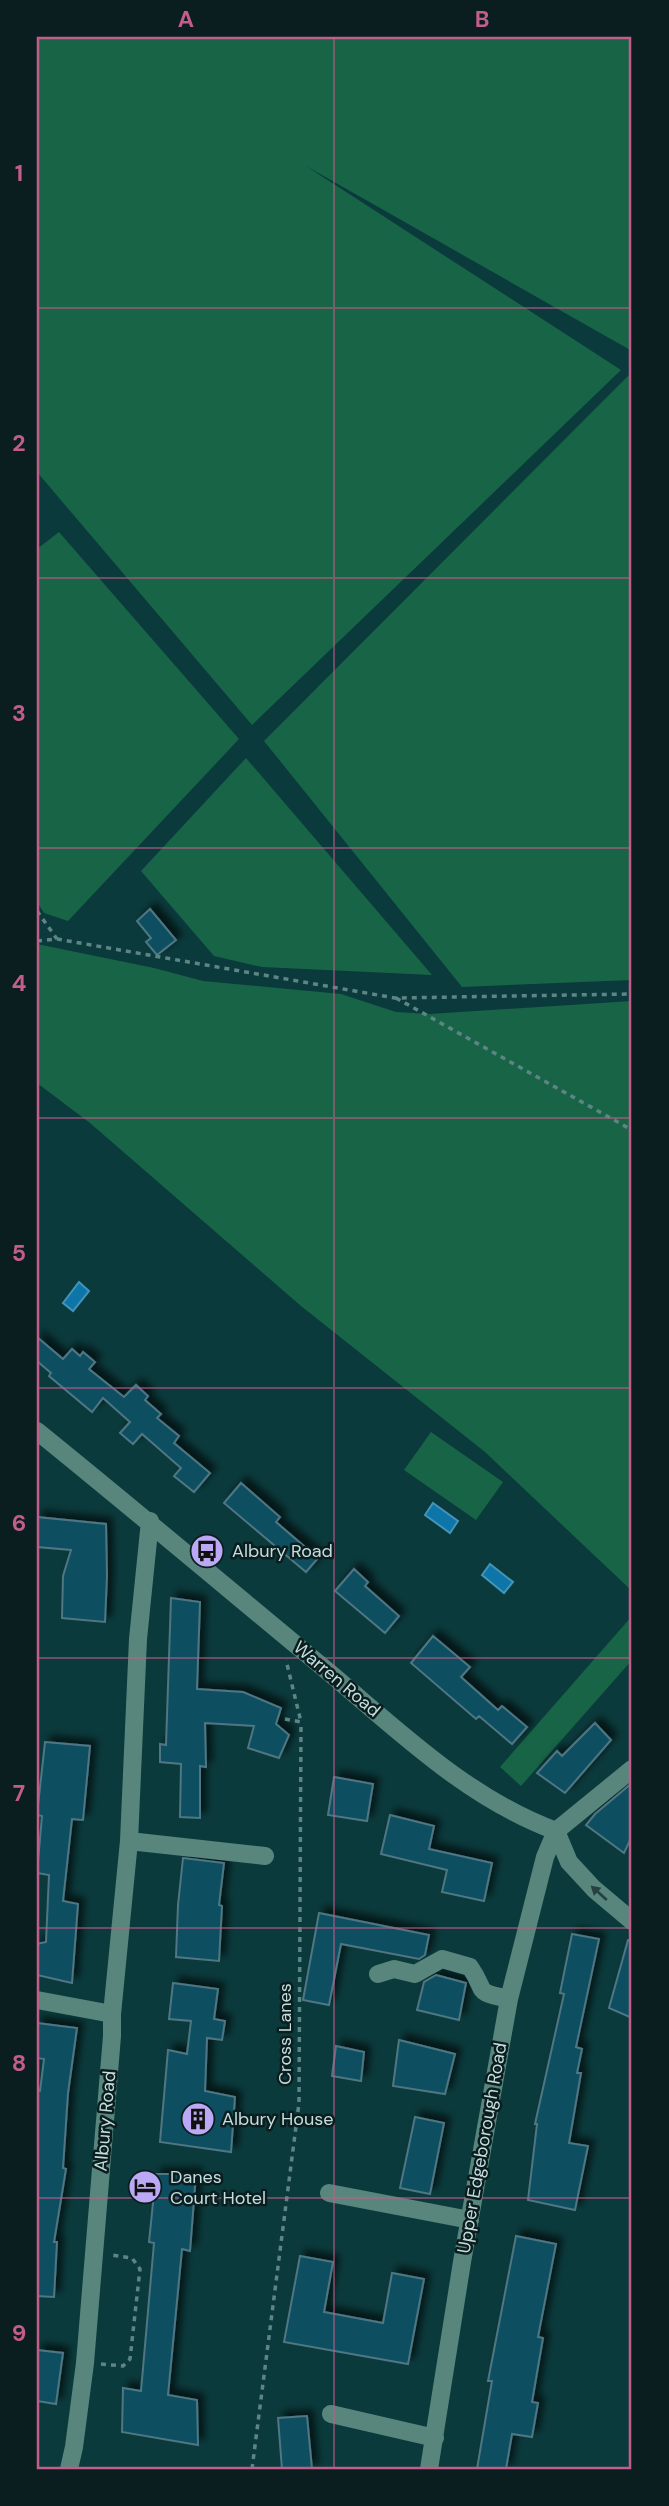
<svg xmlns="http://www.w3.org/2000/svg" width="669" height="2506" viewBox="0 0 669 2506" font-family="'DM Sans',sans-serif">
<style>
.green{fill:#186446}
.water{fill:#0d75a8;stroke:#4494b8;stroke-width:2}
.building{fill:#095061;stroke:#4f7682;stroke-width:2;filter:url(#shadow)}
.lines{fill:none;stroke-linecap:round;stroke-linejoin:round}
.path{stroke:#5f8485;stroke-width:3.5;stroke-dasharray:5 5;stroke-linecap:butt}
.minor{stroke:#58867d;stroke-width:18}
.oneway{fill:#264240}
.grid{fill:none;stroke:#c35d89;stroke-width:2;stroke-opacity:0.55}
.labels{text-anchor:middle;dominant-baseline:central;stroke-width:5;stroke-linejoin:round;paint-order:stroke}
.poi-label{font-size:18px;fill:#c6ddde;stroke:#0b1e1f;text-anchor:start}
.street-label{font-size:18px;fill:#c6ddde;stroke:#0b1e1f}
.neatline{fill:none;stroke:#c35d89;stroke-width:2.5}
.grid-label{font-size:23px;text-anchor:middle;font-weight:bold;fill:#c35d89}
</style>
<defs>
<filter id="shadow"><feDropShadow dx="6" dy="-6" stdDeviation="3.5" flood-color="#0009"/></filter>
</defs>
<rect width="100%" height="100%" fill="#0b3a3c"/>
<path class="green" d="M37 37H632V351L306 166 621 370 252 725 37 472Z
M632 372V980L462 987 264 741Z
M59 532 239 739 68 921 44 913 37 902V549Z
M246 758 432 975 262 967 214 956 141 871Z
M37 944 154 968 203 981 341 994 396 1012 430 1014 632 1001V1591L485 1452 301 1306 90 1123 37 1083Z
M431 1432 503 1482 476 1520 404 1470Z
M632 1616V1660L521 1786 500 1767Z"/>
<path class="water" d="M79 1282 89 1291 73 1311 63 1303Z
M433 1503 458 1521 450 1533 425 1515Z
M490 1564 513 1582 504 1593 482 1575Z"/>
<path class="building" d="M150 909 176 940 157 955 146 942 151 938 137 921Z
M37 1337 63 1359 72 1349 80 1356 83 1352 95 1362 89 1369 124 1397 136 1385 148 1396 145 1400 161 1414 157 1418 179 1436 174 1443 210 1473 194 1492 174 1476 181 1468 142 1434 133 1444 120 1433 130 1422 103 1398 92 1412 49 1376 51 1373 37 1361Z
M241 1483 280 1517 276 1522 318 1558 306 1572 224 1503Z
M37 1517 106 1524 107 1576 105 1622 62 1618 63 1576 71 1550 37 1547Z
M354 1569 368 1582 365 1586 399 1616 385 1633 335 1591Z
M171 1598 200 1602 197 1689 243 1692 281 1708 276 1724 289 1735 279 1758 248 1748 254 1726 205 1723 206 1767 200 1766V1818L180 1817 181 1764 160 1762V1744L166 1745Z
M433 1636 470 1667 461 1677 498 1710 502 1706 527 1727 512 1744 479 1716 476 1719 411 1663Z
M595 1723 611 1740 565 1793 537 1773 557 1751 562 1756Z
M45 1742 90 1746 83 1820 72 1819 63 1901 78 1904 72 1983 37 1975V1944L46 1942 49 1875 37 1873 42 1816 37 1815Z
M334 1777 373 1784 367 1821 328 1815Z
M632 1783V1836L624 1853 586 1825 595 1814Z
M390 1815 434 1826 429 1849 492 1863 484 1901 442 1892 447 1870 381 1854Z
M183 1858 224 1863 219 1905 222 1906 219 1961 176 1957 178 1905Z
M319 1913 429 1935 425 1955 419 1959 341 1944 329 2005 303 2000Z
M572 1934 599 1939 576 2047 582 2049 577 2073H581L569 2143 588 2146 575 2210 528 2200 537 2124H535L564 1994 560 1993Z
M628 1940H632V2018L609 2008Z
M436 1975 466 1983 459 2020 417 2010 424 1982Z
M173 1983 218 1989 214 2019 225 2021 222 2040 207 2038 205 2091 235 2097 231 2152 160 2142 168 2050 187 2054 191 2021 169 2019Z
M37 2023 77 2028 68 2093 63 2168 66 2169 54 2242H57L54 2297 37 2296V2090L40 2091 44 2059 37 2058Z
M399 2040 455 2054 445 2094 393 2086Z
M336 2046 364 2052 361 2081 332 2076Z
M415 2117 444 2123 430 2194 400 2188Z
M156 2174H196L190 2251 182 2249 168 2395 197 2400 198 2445 122 2432 123 2388 141 2391 154 2243 149 2242Z
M516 2236 556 2244 538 2337 543 2338 532 2402 538 2403 532 2437 512 2434 506 2469H477L492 2381H488Z
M300 2256 333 2262 324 2312 383 2323 392 2273 424 2279 408 2364 284 2342Z
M37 2350 63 2353 56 2404 37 2401Z
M307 2416 312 2469H282L278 2418Z"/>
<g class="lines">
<path class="path" d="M37 911 57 939
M37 941 57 939 395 998 632 994
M396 998 632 1130
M285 1719 301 1722 286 1660
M101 2364 123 2366 130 2359 140 2269 132 2258 112 2255
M252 2469 299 2103 301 1722"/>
<path class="minor" d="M37 1431C136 1511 233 1593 331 1674 401 1733 469 1799 556 1831L569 1862 594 1889 632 1921
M129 1841 265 1856
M378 1974 394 1969 415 1974 442 1959 470 1967C488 1993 472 1991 509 1999
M37 2000 112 2014
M329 2193 470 2220
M331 2414 435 2438
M69 2469 74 2447 85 2363 112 2036V2014L129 1841 138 1639 150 1521
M429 2469 462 2262 509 1999 545 1857 556 1831 632 1769"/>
</g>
<defs><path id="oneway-solid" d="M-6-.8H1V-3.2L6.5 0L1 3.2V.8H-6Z" transform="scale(1.75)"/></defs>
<use class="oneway" href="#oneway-solid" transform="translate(599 1893) rotate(-138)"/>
<path class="grid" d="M334 37V2469M37 308H632M37 578H632M37 848H632M37 1118H632M37 1388H632M37 1658H632M37 1928H632M37 2198H632"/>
<defs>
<symbol id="bus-disc" viewBox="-11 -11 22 22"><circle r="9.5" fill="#bca9f5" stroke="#0b1e1f"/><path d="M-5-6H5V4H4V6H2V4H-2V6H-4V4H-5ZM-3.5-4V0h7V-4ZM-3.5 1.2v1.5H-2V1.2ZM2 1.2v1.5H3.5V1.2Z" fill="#111"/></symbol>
<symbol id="building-disc" viewBox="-11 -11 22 22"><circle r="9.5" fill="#bca9f5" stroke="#0b1e1f"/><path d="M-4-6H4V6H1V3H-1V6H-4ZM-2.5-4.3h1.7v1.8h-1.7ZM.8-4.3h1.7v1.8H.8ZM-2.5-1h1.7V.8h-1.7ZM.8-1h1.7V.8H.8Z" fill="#111"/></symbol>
<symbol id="hotel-disc" viewBox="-11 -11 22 22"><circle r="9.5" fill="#bca9f5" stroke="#0b1e1f"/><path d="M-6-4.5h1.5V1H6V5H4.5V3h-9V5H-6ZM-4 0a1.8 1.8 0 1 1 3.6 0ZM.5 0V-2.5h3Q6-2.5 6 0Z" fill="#111"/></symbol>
</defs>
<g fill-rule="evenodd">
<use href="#bus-disc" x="188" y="1532" width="38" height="38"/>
<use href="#building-disc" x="179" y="2100" width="38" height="38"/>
<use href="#hotel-disc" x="126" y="2168" width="38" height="38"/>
</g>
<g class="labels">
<g class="poi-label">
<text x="232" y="1551">Albury Road</text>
<text x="222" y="2119">Albury House</text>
<text x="170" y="2177">Danes<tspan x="170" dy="21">Court Hotel</tspan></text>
</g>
<g class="street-label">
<text transform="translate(337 1679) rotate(40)">Warren Road</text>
<text transform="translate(285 2034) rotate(-90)">Cross Lanes</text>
<text transform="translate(105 2121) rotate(-85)">Albury Road</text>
<text transform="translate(482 2148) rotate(-80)">Upper Edgeborough Road</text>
</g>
</g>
<rect width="669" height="2506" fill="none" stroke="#0b1e1f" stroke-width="77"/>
<rect x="38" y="38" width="592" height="2430" class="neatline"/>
<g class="grid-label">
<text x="186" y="27">A</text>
<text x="482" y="27">B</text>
<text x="19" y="181">1</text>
<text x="19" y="451">2</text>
<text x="19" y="721">3</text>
<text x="19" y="991">4</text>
<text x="19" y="1261">5</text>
<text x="19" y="1531">6</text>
<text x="19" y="1801">7</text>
<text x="19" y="2071">8</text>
<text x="19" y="2341">9</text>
</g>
</svg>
